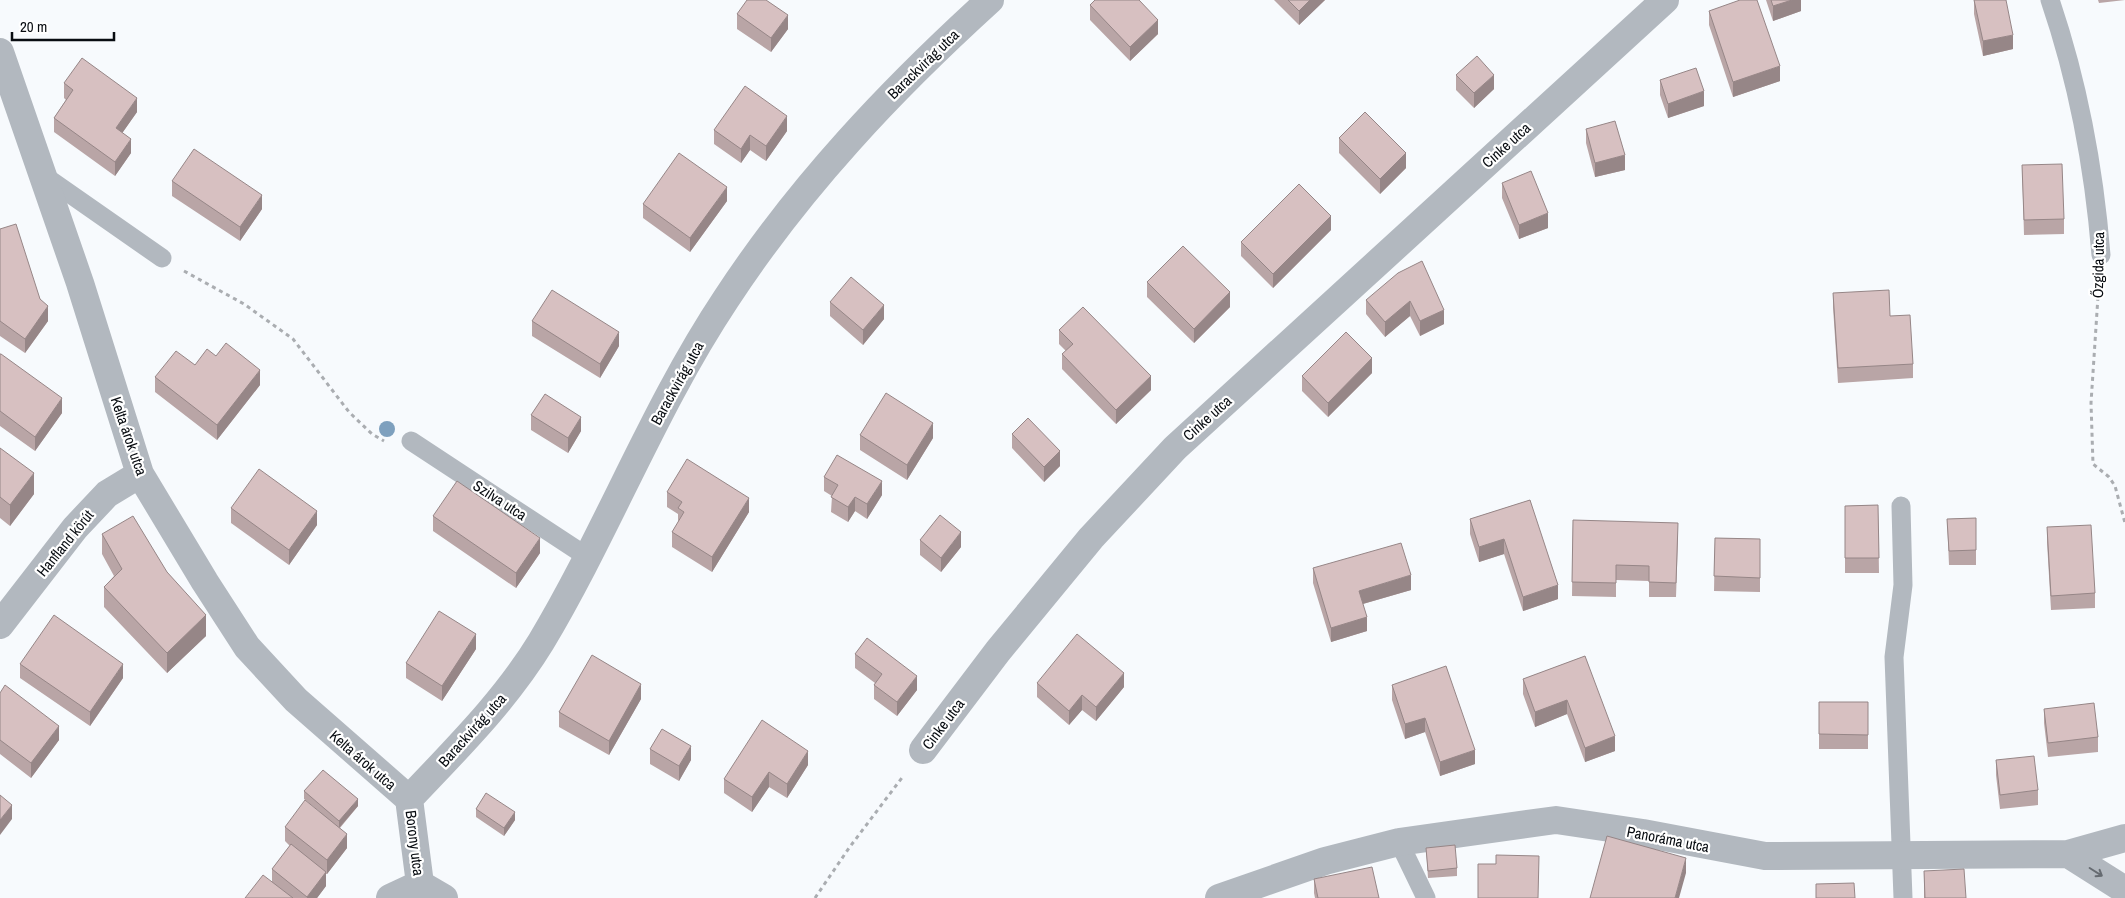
<svg xmlns="http://www.w3.org/2000/svg" width="2125" height="898" viewBox="0 0 2125 898" font-family="'Archivo Narrow',sans-serif">
<style>
.lines{fill:none;stroke-linecap:round;stroke-linejoin:round}
.path{stroke:#aaadb1;stroke-width:3;stroke-dasharray:4 4;stroke-linecap:butt}
.lane{stroke:#b2b8bf;stroke-width:19}
.street{stroke:#b2b8bf;stroke-width:28}
.tree{fill:#7ea0be}
.wall{fill:#b9a5a6}
.shaded-wall{fill:#968687}
.building{fill:#d7c0c1;stroke:#968687}
.oneway{stroke:#666b71}
.labels{text-anchor:middle;dominant-baseline:central;stroke-width:4.5;stroke-linejoin:round;paint-order:stroke}
.street-label{font-size:15px;fill:#080c11;stroke:#fff}
</style>
<rect width="100%" height="100%" fill="#f7fafd"/>
<g class="lines">
<path class="path" d="M184 271 244 304 293 339 349 412 372 434 384 441
M2099 281 2091 403 2093 464 2109 477 2115 486 2125 523
M815 898 849 848 904 775"/>
<path class="lane" d="M2050 0C2078 82 2094 168 2101 255
M43 175 162 258
M411 441 589 558
M1901 506 1903 585 1894 657 1903 898
M1399 842 1426 898"/>
<path class="street" d="M0 52 80 283 140 474 205 582 247 647 296 700 409 799
M0 625 75 528 107 494 140 474
M923 750 998 651 1091 538 1175 448 1665 0
M409 799C456 749 505 701 541 642 608 530 654 407 726 299 800 186 891 90 990 0
M409 799 420 884
M2068 854 2125 890
M420 884 444 898
M390 898 420 884
M1219 898 1325 861 1399 842 1556 820 1643 833 1765 856 2068 854 2125 838"/>
</g>
<circle class="tree" cx="387" cy="429" r="8"/>
<path class="wall" d="M1274 0H1325L1299 25Z
M1766 0H1801V11L1773 21Z
M1974 0 2013 49 1983 56 1974 14Z
M2098 0H2125L2099 3Z
M1090 5 1158 34 1130 61 1090 20Z
M1709 11 1780 81 1733 97 1709 25Z
M737 14 788 29 771 52 737 29Z
M1456 75 1494 89 1474 108 1456 90Z
M1660 80 1704 106 1668 118 1660 95Z
M64 83 137 112 122 133 131 153 115 176 54 132V118L66 100 64 98Z
M1586 129 1625 170 1595 177 1586 143Z
M714 130 787 131 766 161 750 150 741 163 714 144Z
M1339 138 1406 168 1380 194 1339 153Z
M2022 165 2064 219V234L2024 235Z
M172 181 262 209 240 241 172 196Z
M1502 183 1548 228 1519 239 1502 198Z
M727 201 690 252 643 218V204Z
M0 229 40 299 48 321 25 353 0 336Z
M1331 230 1273 288 1241 256V242Z
M1422 261 1444 324 1420 336 1410 316 1385 337 1366 314V300Z
M1147 282 1230 307 1194 343 1147 297Z
M1833 293 1890 316 1913 364V378L1838 383 1833 307Z
M830 302 884 319 863 345 830 316Z
M532 321 619 346 600 378 532 336Z
M1059 330 1151 390 1116 424 1062 369V354L1066 351 1059 344Z
M0 354 62 413 35 451 0 426Z
M216 356 260 385 217 440 155 392V377L195 365Z
M1372 373 1328 417 1302 391V376Z
M531 415 581 431 568 453 531 430Z
M1012 434 1060 466 1044 482 1012 448Z
M860 435 933 438 907 480 860 450Z
M0 448 34 494 10 526 0 518Z
M824 477 882 495 867 519 855 511 848 522 831 512 832 496 824 491Z
M667 492 749 512 712 572 672 547V532L678 523V514L667 507Z
M1530 500 1558 599 1523 611 1504 554 1479 562 1470 534V519Z
M1878 505 1879 573H1845V506Z
M231 508 317 525 289 565 231 523Z
M433 516 540 553 516 588 433 531Z
M1976 518V565H1949L1947 519Z
M1573 520 1678 538 1676 597H1649V581L1616 580V597L1572 596Z
M2047 527 2095 593V608L2051 610 2047 542Z
M102 534 206 636 167 673 104 607V587L114 576 102 554Z
M1715 538 1760 539V592L1714 591Z
M920 540 961 547 941 572 920 555Z
M1313 568 1411 590 1363 604 1367 631 1331 642 1313 583Z
M476 649 442 701 406 678V663Z
M855 654 917 690 897 716 874 699V685L875 683 855 668Z
M1585 656 1615 751 1585 762 1567 714 1535 727 1523 694V679Z
M20 664 123 678 90 726 20 678Z
M1037 683 1124 687 1096 721 1082 710 1069 725 1037 697Z
M1392 685 1475 764 1440 776 1425 732 1405 739 1392 700Z
M0 693 59 740 31 778 0 754Z
M641 699 609 755 559 727V712Z
M1819 702H1868V749H1819Z
M2044 709 2098 737V752L2048 757 2044 723Z
M650 749 691 760 679 781 650 764Z
M1996 760 2038 790V805L2000 809 1996 775Z
M808 765 787 798 769 787 752 812 724 793V779Z
M304 791 358 806 340 828 347 848 327 874H326V886L317 898H245L272 882V869L290 846 285 841V827L320 812 304 799Z
M476 809 515 820 504 836 476 817Z
M1426 848 1457 868V876L1428 878Z
M1924 871 1966 898H1924Z
M1314 879 1379 898H1315L1314 893Z"/>
<path class="shaded-wall" d="M1310 0H1325L1299 25V11Z
M1792 0H1801V11L1773 21V6Z
M788 15V29L771 52V38Z
M1158 20V34L1130 61V47Z
M2013 35V49L1983 56V41Z
M1780 66V81L1733 97V82Z
M1494 75V89L1474 108V93Z
M1704 91V106L1668 118V104Z
M137 98V112L116 142V128Z
M787 116V131L766 161V146Z
M750 135V150L741 163V149Z
M131 139V153L115 176V162Z
M1406 153V168L1380 194V179Z
M1625 155V170L1595 177V163Z
M727 187V201L690 252V238Z
M262 195V209L240 241V227Z
M1548 213V228L1519 239V225Z
M1331 216V230L1273 288V274Z
M1230 292V307L1194 343V329Z
M1410 301V316L1385 337V322Z
M884 305V319L863 345V330Z
M48 306V321L25 353V339Z
M1444 310V324L1420 336V321Z
M619 332V346L600 378V364Z
M1372 358V373L1328 417V403Z
M260 370V385L217 440V425Z
M1151 376V390L1116 424V410Z
M62 398V413L35 451V437Z
M581 417V431L568 453V438Z
M933 423V438L907 480V465Z
M1060 451V466L1044 482V467Z
M34 473V494L10 526V505Z
M882 481V495L867 519V504Z
M855 497V511L848 522V507Z
M749 498V512L712 572V557Z
M317 511V525L289 565V550Z
M961 532V547L941 572V558Z
M540 538V553L516 588V573Z
M1504 539V554L1479 562V547Z
M1411 575V590L1359 605V591Z
M1558 585V599L1523 611V597Z
M206 615V636L167 673V653Z
M1367 617V631L1331 642V628Z
M476 634V649L442 701V686Z
M123 664V678L90 726V712Z
M1124 673V687L1096 721V707Z
M917 676V690L897 716V702Z
M641 684V699L609 755V741Z
M1082 695V710L1069 725V711Z
M1567 700V714L1535 727V712Z
M1425 718V732L1405 739V724Z
M59 726V740L31 778V763Z
M1615 736V751L1585 762V748Z
M691 746V760L679 781V766Z
M1475 750V764L1440 776V762Z
M808 751V765L787 798V784Z
M769 772V787L752 812V797Z
M358 799V806L339 828V821Z
M12 805V819L0 835V820Z
M515 812V820L504 836V828Z
M347 834V848L327 874V860Z
M1686 858V873L1679 898H1675Z
M326 872V886L317 898H307V897Z"/>
<path class="building" d="M747 0H766L788 15 771 38 737 14Z
M1095 0H1139L1158 20 1130 47 1090 5Z
M1288 0H1310L1299 11Z
M1740 0H1757L1780 66 1733 82 1709 11Z
M1771 0H1792L1773 6Z
M1974 0H2006L2013 35 1983 41Z
M1477 56 1494 75 1474 93 1456 75Z
M82 58 137 98 116 128 131 139 115 162 54 118 73 90 64 83Z
M1696 68 1704 91 1668 104 1660 80Z
M745 86 787 116 766 146 750 135 741 149 714 130Z
M1365 112 1406 153 1380 179 1339 138Z
M1615 121 1625 155 1595 163 1586 129Z
M194 149 262 195 240 227 172 181Z
M679 153 727 187 690 238 643 204Z
M2062 164 2064 219 2024 220 2022 165Z
M1531 171 1548 213 1519 225 1502 183Z
M1299 184 1331 216 1273 274 1241 242Z
M16 224 40 299 48 306 25 339 0 321V229Z
M1183 246 1230 292 1194 329 1147 282Z
M1422 261 1444 310 1420 321 1410 301 1385 322 1366 300 1398 273Z
M851 277 884 305 863 330 830 302Z
M552 290 619 332 600 364 532 321Z
M1889 290 1890 316 1910 315 1913 364 1838 368 1833 293Z
M1083 307 1151 376 1116 410 1062 354 1073 344 1059 330Z
M1346 332 1372 358 1328 403 1302 376Z
M226 343 260 370 217 425 155 377 176 351 195 365 207 349 216 356Z
M0 354H1L62 398 35 437 0 411Z
M886 393 933 423 907 465 860 435Z
M545 394 581 417 568 438 531 415Z
M1028 418 1060 451 1044 467 1012 434Z
M0 448 34 473 10 505 0 497Z
M837 455 882 481 867 504 855 497 848 507 831 497 838 485 824 477Z
M687 459 749 498 712 557 672 532 684 512 678 508 682 502 667 492Z
M259 469 317 511 289 550 231 508Z
M457 481 540 538 516 573 433 516Z
M1530 500 1558 585 1523 597 1504 539 1479 547 1470 519Z
M1878 505 1879 558H1845V506Z
M940 515 961 532 941 558 920 540Z
M133 516 167 572 206 615 167 653 104 587 122 569 102 534Z
M1976 518V550L1949 551 1947 519Z
M1573 520 1678 523 1676 583 1649 582V566L1616 565V583L1572 582Z
M2091 525 2095 593 2051 596 2047 527Z
M1715 538 1760 539V578L1714 576Z
M1401 543 1411 575 1359 591 1367 617 1331 628 1313 568Z
M439 611 476 634 442 686 406 663Z
M54 615 123 664 90 712 20 664Z
M1077 634 1124 673 1096 707 1082 695 1069 711 1037 683Z
M867 638 917 676 897 702 874 685 882 674 855 654Z
M592 655 641 684 609 741 559 712Z
M1585 656 1615 736 1585 748 1567 700 1535 712 1523 679Z
M1446 666 1475 750 1440 762 1425 718 1405 724 1392 685Z
M5 685 59 726 31 763 0 740V693Z
M1819 702H1868V735L1819 734Z
M2094 703 2098 737 2048 743 2044 709Z
M762 720 808 751 787 784 769 772 752 797 724 779Z
M662 729 691 746 679 766 650 749Z
M2034 756 2038 790 2000 795 1996 760Z
M323 770 358 799 339 821 304 791Z
M486 793 515 812 504 828 476 809Z
M0 795 12 805 0 820Z
M305 800 347 834 327 860 285 827Z
M1607 836 1686 858 1675 898H1590Z
M291 844 326 872 307 897 272 869Z
M1455 845 1457 868 1428 871 1426 848Z
M1496 855 1539 856 1538 898H1478V864H1496Z
M1372 867 1379 898H1318L1314 879Z
M1964 869 1966 898H1925L1924 871Z
M263 875 293 898H245Z
M1854 883 1855 898H1816V884Z"/>
<defs><path id="oneway-shaft" d="M-6 0H5M1.5-3L5.5 0L1.5 3" fill="none" stroke-width="1.6" stroke-linecap="round" stroke-linejoin="round" transform="scale(1.25)"/></defs>
<use class="oneway" href="#oneway-shaft" transform="translate(2096 872) rotate(32)"/>
<g class="labels">
<g class="street-label">
<text transform="translate(923 64) rotate(-44)">Barackvirág utca</text>
<text transform="translate(1506 145) rotate(-42)">Cinke utca</text>
<text transform="translate(2098 265) rotate(-89)">Őzgida utca</text>
<text transform="translate(677 383) rotate(-61)">Barackvirág utca</text>
<text transform="translate(1207 418) rotate(-42)">Cinke utca</text>
<text transform="translate(129 436) rotate(71)">Kelta árok utca</text>
<text transform="translate(500 500) rotate(33)">Szilva utca</text>
<text transform="translate(65 543) rotate(-51)">Hanfland körút</text>
<text transform="translate(943 724) rotate(-53)">Cinke utca</text>
<text transform="translate(472 730) rotate(-48)">Barackvirág utca</text>
<text transform="translate(363 760) rotate(41)">Kelta árok utca</text>
<text transform="translate(1668 839) rotate(11)">Panoráma utca</text>
<text transform="translate(415 843) rotate(83)">Borony utca</text>
</g>
</g>
<path d="M12 32v8h102v-8" fill="none" stroke="#080c11" stroke-width="2.5"/>
<text x="20" y="32" font-size="15" fill="#080c11" stroke="#ffffff" stroke-width="4" paint-order="stroke">20 m</text>
</svg>
